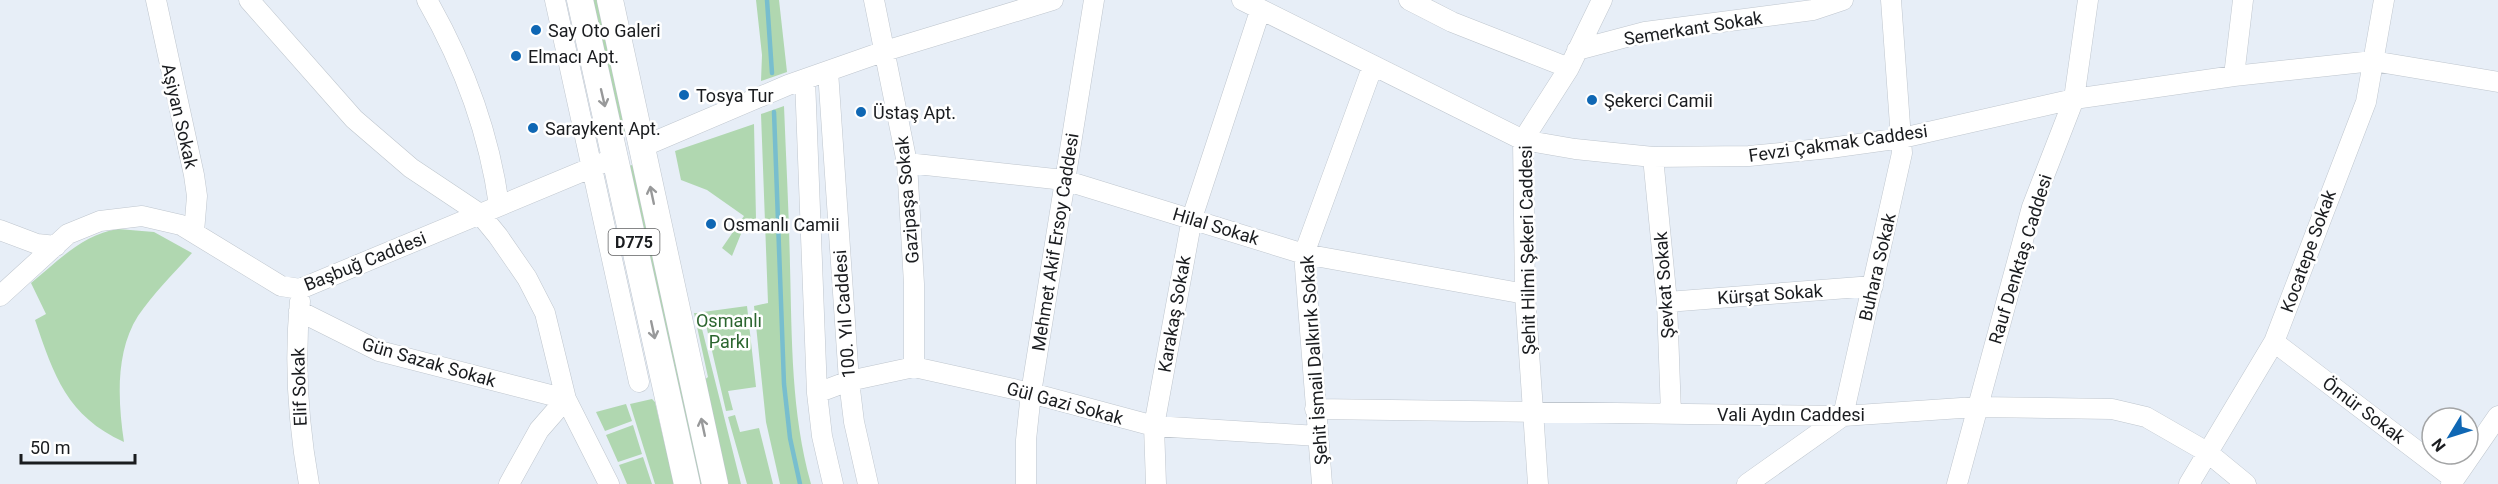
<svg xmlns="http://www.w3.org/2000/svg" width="2498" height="484" viewBox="0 0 2498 484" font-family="Roboto,sans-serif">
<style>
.green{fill:#b0d7b0}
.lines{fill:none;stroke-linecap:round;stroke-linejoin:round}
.stream{stroke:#78bece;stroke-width:4.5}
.minor-casing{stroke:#bfc6ce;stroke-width:21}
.major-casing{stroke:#bfc6ce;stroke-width:27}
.minor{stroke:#fff;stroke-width:20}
.major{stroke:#fff;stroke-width:26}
.oneway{stroke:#98999a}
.poi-dot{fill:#0f67b4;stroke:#fff;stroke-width:2}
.labels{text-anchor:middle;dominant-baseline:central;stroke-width:5;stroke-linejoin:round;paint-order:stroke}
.shield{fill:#fff;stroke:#5f6062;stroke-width:1.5}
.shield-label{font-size:16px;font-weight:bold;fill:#1a1c1f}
.street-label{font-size:18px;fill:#1a1c1f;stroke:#fff}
.poi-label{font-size:18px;fill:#1a1c1f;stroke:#fff;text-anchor:start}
.park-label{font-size:18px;fill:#2b652f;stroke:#fff}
</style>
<rect width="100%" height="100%" fill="#e7eef7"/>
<path class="green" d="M591 0H600L628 133 625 134 621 131Z
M756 0H779L787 72 761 81 762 55Z
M784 106C786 159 789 212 790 266 792 340 791 412 811 484H780L766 422 754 306 768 303 761 114Z
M754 124 756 219H747L732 256 722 248 744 216 707 190 681 180 675 151Z
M631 165 634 166 704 484H698L629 167Z
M118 229 154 232 192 253C174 273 153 294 138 316 115 352 118 402 124 442 67 416 54 376 35 320L46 314 31 283C58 261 83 234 118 229Z
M747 306 756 387 728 391 733 410 726 411 703 312Z
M694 313H698L741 484H725L703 381 708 377Z
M652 399 655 402 674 484H655L630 404Z
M626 404 632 421 605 431 596 412Z
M735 415 740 432 759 428 773 484H747L728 417Z
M633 425 642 454 618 462 606 435Z
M643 457 652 484H627L619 465Z"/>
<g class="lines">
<path class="stream" d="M767 0 772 73
M774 112 784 384 790 438 800 484"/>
<defs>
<path id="minor" d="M156 0 194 175 197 196 194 232
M249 0 354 119 411 168 480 214 498 236 527 278 545 313 566 399 609 484
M427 0C463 63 489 133 499 205
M555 0 639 382
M874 0 907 163 914 284V367
M1242 0 1523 140 1575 149 1653 157 1749 156 1830 148 1902 138 2074 99 2234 76 2373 61 2498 82
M1409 0 1452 22 1569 68
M1577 50 1645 32 1813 10 1843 0
M828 71 849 381 854 422 868 484
M2234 76 2243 0
M805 79 817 393 822 436 833 484
M642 147 788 85 885 51 1053 0
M1653 157 1667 302 1671 414
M907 163 1064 180 1304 254 1525 294
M0 230 37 244 56 246
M0 296 68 234 100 221 142 216 181 225 281 286 300 289 617 157
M300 301C294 363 298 423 309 484
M1667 302 1873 286
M299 311 379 351 566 399
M2274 342 2454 479
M817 393 849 381 914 367 1031 393 1154 426 1318 436
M1315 409 1843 416 1976 407 2112 409 2146 417 2207 452 2246 484
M509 484 539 430 566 399
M1026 484V440L1031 393 1094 0
M1156 484 1154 426 1192 218 1260 11
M1322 484 1304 254 1372 68
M1538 484 1525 294 1523 140 1569 68 1602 0
M1747 484 1843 416 1902 153 1891 0
M1957 484 2032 207 2074 99 2088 0
M2189 484 2274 342 2366 102 2384 0
M2451 484 2498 416"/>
<path id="major" d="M580 0 687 484
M610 0 715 484"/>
</defs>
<use href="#minor" class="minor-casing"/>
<use href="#major" class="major-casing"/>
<use href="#minor" class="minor"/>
<use href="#major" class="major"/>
</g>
<defs><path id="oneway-shaft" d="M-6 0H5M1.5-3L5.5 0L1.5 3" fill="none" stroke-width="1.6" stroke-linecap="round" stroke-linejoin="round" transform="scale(1.5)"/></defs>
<g class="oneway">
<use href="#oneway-shaft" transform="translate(603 98) rotate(77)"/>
<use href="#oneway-shaft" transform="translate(652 195) rotate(-102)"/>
<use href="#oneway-shaft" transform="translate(653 330) rotate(78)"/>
<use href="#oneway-shaft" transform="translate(703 427) rotate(-102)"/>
</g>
<g class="poi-dot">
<circle cx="536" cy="30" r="6"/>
<circle cx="516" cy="56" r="6"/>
<circle cx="684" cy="95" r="6"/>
<circle cx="1592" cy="100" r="6"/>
<circle cx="861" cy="112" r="6"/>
<circle cx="533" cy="128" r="6"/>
<circle cx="711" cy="224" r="6"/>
</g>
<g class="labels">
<rect class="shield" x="608.5" y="229" width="51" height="26" rx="4.5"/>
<g class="shield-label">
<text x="634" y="242">D775</text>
</g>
<g class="street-label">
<text transform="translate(1693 28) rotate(-9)">Semerkant Sokak</text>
<text transform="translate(180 116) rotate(77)">Aşiyan Sokak</text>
<text transform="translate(1838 143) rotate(-8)">Fevzi Çakmak Caddesi</text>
<text transform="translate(907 200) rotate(-95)">Gazipaşa Sokak</text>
<text transform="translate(1216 226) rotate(17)">Hilal Sokak</text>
<text transform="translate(1055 242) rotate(-81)">Mehmet Akif Ersoy Caddesi</text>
<text transform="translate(1527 250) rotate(-91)">Şehit Hilmi Şekeri Caddesi</text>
<text transform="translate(2308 251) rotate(-70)">Kocatepe Sokak</text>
<text transform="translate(2020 259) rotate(-73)">Rauf Denktaş Caddesi</text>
<text transform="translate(365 261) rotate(-22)">Başbuğ Caddesi</text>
<text transform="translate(1877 267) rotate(-77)">Buhara Sokak</text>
<text transform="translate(1664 285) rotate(-94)">Şevkat Sokak</text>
<text transform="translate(1770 294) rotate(-4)">Kürşat Sokak</text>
<text transform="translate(844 314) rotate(-94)">100. Yıl Caddesi</text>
<text transform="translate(1174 314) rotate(-80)">Karakaş Sokak</text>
<text transform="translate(1314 360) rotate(-94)">Şehit İsmail Dalkırık Sokak</text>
<text transform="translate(429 362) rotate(16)">Gün Sazak Sokak</text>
<text transform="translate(299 387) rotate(-92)">Elif Sokak</text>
<text transform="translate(1065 403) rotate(15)">Gül Gazi Sokak</text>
<text transform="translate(2364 410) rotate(37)">Ömür Sokak</text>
<text x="1791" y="414">Vali Aydın Caddesi</text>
</g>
<g class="poi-label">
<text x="548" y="30">Say Oto Galeri</text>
<text x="528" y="56">Elmacı Apt.</text>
<text x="696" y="95">Tosya Tur</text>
<text x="1604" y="100">Şekerci Camii</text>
<text x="873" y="112">Üstaş Apt.</text>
<text x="545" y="128">Saraykent Apt.</text>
<text x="723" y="224">Osmanlı Camii</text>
</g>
<g class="park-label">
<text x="729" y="320">Osmanlı<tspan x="729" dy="21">Parkı</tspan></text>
</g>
</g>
<g transform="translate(2450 436) rotate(232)"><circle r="28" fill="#ffffff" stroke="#a3a4a5" stroke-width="1.5"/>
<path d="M0-4.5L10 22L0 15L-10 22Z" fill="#0f67b4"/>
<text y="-9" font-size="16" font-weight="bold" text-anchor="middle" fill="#1a1c1f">N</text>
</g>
<path d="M21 454v9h114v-9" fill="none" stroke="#1a1c1f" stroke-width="3"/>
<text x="30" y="454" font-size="18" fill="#1a1c1f" stroke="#ffffff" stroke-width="4.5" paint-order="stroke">50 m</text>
</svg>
